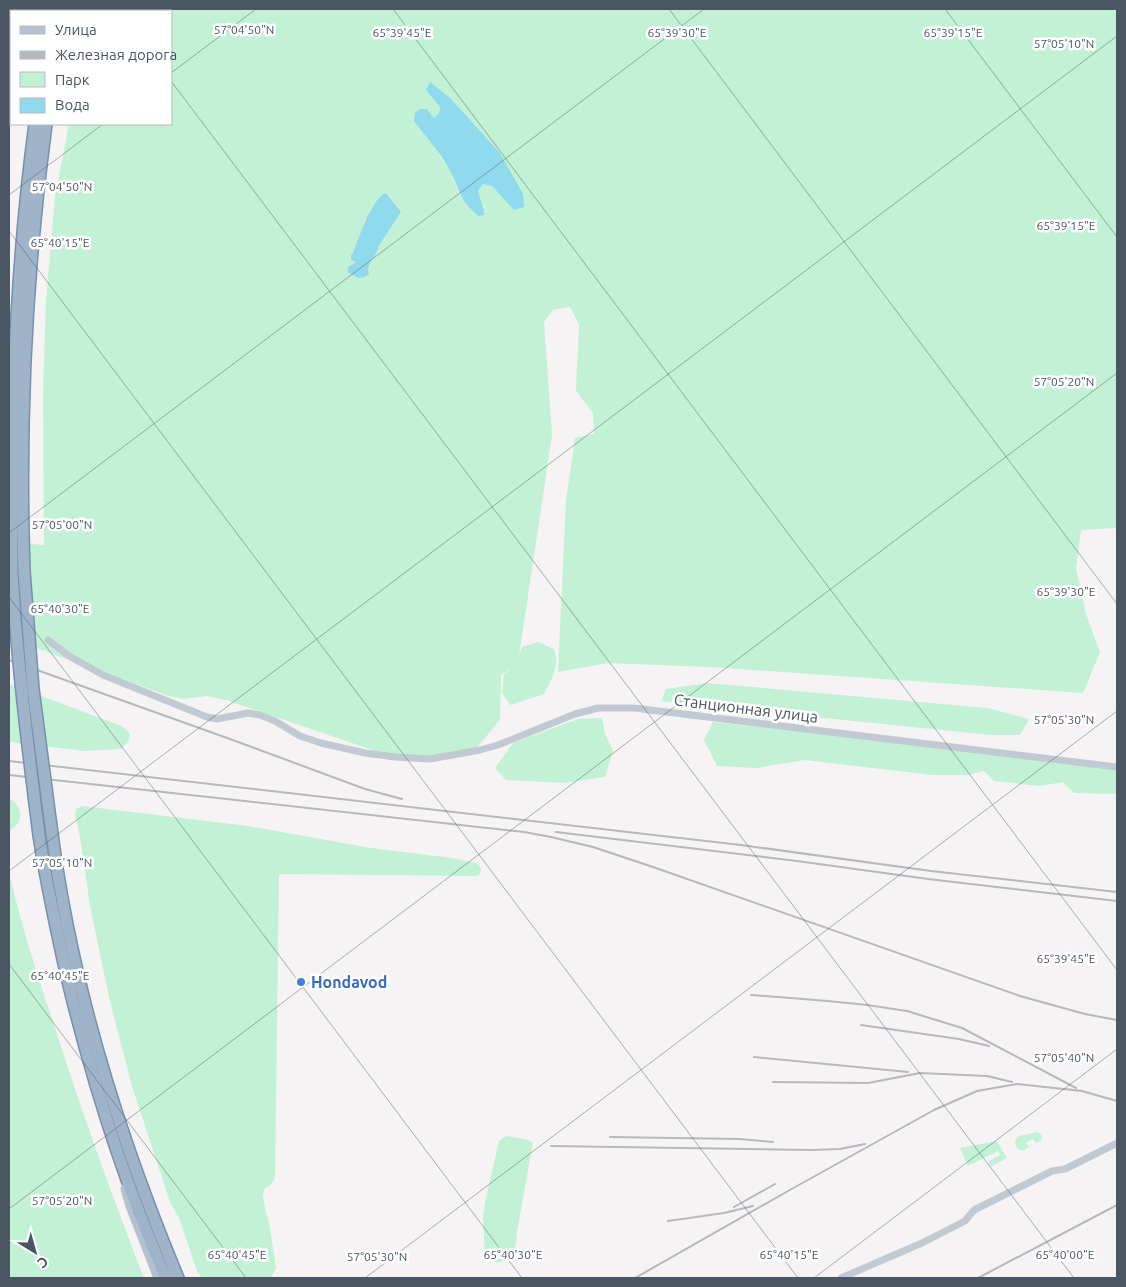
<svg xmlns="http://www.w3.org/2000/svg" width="1126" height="1287" viewBox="0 0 1126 1287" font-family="Ubuntu,sans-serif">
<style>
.green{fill:#c3f1d5;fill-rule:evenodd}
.water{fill:#90daee}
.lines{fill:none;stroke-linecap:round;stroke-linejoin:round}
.trunk-casing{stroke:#7690ad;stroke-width:14}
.minor{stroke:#c1cad2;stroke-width:7}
.primary{stroke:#b3c2d1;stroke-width:11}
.trunk{stroke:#9fb4c9;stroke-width:11}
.rail{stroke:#b5b8bd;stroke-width:2}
.trunk-bridge-casing{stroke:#7690ad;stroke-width:14;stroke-linecap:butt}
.trunk-bridge{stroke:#9fb4c9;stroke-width:11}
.ticks{fill:none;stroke:#4a5661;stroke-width:1;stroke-opacity:0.45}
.shop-dot{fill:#3f7fe0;stroke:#fff;stroke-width:2}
.labels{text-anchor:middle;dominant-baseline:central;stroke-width:5;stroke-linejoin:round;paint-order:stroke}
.street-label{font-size:16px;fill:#4a5661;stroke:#fff}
.shop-label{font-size:16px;font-weight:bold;fill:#366cbe;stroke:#fff;text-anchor:start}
.ticks-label{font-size:12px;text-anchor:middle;fill:#4a5661;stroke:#fff;stroke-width:5;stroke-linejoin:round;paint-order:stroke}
</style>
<rect width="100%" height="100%" fill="#f5f3f3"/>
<path class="green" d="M9 9H28V11H11V117L9 137Z
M92 9H1117V528L1081 530 1076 568 1086 614 1100 652 1083 693 710 667 608 663 558 672 566 501 575 438 594 434 593 413 576 391 579 325 570 307 553 310 544 322 552 435 519 656 522 647 538 642 554 649C560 666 552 679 544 694L510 705 502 693 504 674 514 666 501 675 500 720 473 752 435 758 387 755 226 700 207 696 183 699 169 696 9 638V542L44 545 43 393 46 301 55 197 69 124H171V11H92ZM427 90 523 207 514 210 492 186 483 184 478 191 479 197 484 208 460 195 450 171 437 151 427 109 434 118 439 113 440 107ZM386 193 401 212 380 244 375 256 370 262 368 270 355 263 351 255 353 253Z
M707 683 987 708 1029 719 1020 735H990L661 701 666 689Z
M9 684 122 726 130 734 129 741 121 749 84 751 9 742Z
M602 718 605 734 613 751 605 777 564 783 506 780 495 768 513 743 578 719Z
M713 722 1117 766V794L1074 793 1063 782 1040 786 994 781 984 771 968 775H932L805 760 756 768 717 766 704 740Z
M9 799C18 802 23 814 18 823 16 826 11 829 9 832Z
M82 806 248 826 371 848 452 858 476 863 480 866 481 870 480 874 477 876 280 874 279 875 275 1178C273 1183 270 1186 265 1188L263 1196 266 1213 269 1221 276 1268 271 1278H202L197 1271 179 1218 170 1202 131 1083 109 997 90 906 80 837 75 814 76 809Z
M9 872C21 925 38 977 55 1028 82 1112 112 1196 144 1278H9Z
M1038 1132 1042 1136 1041 1141 1036 1143 1033 1139 1026 1143 1029 1147 1022 1151 1018 1149 1015 1144 1016 1139 1019 1136Z
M506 1136 524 1139 533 1142 517 1232 515 1254C508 1262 493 1266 485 1257L483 1218 485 1202 499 1141Z
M997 1141 1007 1158 990 1167 989 1161 1000 1155 998 1151 968 1166 960 1148Z"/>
<path class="water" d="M430 82 450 98 500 153 523 194 524 207 514 210 492 186 483 184 478 191C480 200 484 206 484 215L479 216C460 202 460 190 450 171 441 153 426 137 414 121L415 113 420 109H427L434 118 439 113 440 107 426 90Z
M386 193 401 212 380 244 375 256 370 262 368 270 369 274C360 281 356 277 348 272V267L355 263 354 261 351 260V255L353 253C358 240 373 196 386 193Z"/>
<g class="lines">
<defs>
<path id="trunk" d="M52 11V9
M63 11V9
M24 571C19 421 26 272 46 124
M12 572C10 423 15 272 35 124
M52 834C72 986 119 1137 178 1278
M39 835C46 882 56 927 66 973 91 1077 123 1180 166 1278"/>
</defs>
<use href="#trunk" class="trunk-casing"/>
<path class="minor" d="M48 640 69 656 103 675 207 717 217 719 248 713 260 715 275 721 300 736 321 743 365 753 395 757 430 759 480 750 498 745 575 714 598 708H634L1117 767
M841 1278 922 1243 965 1221 974 1210 1052 1171 1065 1169 1117 1143"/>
<path class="primary" d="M126 1189 131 1206 159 1278"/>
<use href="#trunk" class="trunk"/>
<path class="rail" d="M9 660 230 739 365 789 402 799
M9 761 741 845 931 871 1117 892
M9 775 524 832 551 837 593 847 653 867 1020 996 1085 1014 1117 1020
M556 832 797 861 928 879 1117 901
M751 995 828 1001 867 1005 907 1011 962 1028 1076 1088
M861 1025 959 1039 989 1046
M754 1057 908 1072
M773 1082 868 1083 920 1073 987 1076 1012 1082
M610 1137 740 1139 773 1142
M551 1146 812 1150 840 1149 865 1144
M734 1207 775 1184
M668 1221 724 1213 753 1206
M635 1278 788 1191 934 1110 977 1091 1017 1084 1082 1091 1117 1101
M978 1278 1117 1205"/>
<defs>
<path id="trunk-bridge" d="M24 571 33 689 52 834
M12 572C17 660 28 748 39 835"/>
</defs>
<use href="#trunk-bridge" class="trunk-bridge-casing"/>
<use href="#trunk-bridge" class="trunk-bridge"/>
</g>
<path class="ticks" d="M117 9 119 11M393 9 1117 970M669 9 1117 604M945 9 1117 237M171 73 256 9M171 81 1074 1278M9 195 103 124M9 231 798 1278M9 533 704 9M9 597 522 1278M9 871 1117 36M9 964 246 1278M9 1209 1117 373M365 1278 1117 711M814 1278 1117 1049"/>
<circle class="shop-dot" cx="301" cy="982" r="5"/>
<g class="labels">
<g class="street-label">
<text transform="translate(746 708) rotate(7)">Станционная улица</text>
</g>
<g class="shop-label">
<text x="311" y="982">Hondavod</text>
</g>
</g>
<g class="ticks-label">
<text x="244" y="34">57°04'50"N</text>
<text x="402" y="37">65°39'45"E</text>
<text x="677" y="37">65°39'30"E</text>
<text x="953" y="37">65°39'15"E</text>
<text x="1064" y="48">57°05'10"N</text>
<text x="62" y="191">57°04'50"N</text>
<text x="1066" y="230">65°39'15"E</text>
<text x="60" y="247">65°40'15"E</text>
<text x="1064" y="386">57°05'20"N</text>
<text x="62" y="529">57°05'00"N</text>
<text x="1066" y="596">65°39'30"E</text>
<text x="60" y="613">65°40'30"E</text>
<text x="1064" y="724">57°05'30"N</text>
<text x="62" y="867">57°05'10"N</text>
<text x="1066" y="963">65°39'45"E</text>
<text x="60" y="980">65°40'45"E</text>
<text x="1064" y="1062">57°05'40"N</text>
<text x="62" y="1205">57°05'20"N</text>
<text x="237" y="1259">65°40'45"E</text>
<text x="513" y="1259">65°40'30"E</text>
<text x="789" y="1259">65°40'15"E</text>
<text x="1065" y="1259">65°40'00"E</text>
<text x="377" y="1261">57°05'30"N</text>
</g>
<rect width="1126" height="1287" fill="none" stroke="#4a5661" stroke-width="20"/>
<rect x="10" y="10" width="162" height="115" fill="#ffffff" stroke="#b7bbc0"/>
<rect x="20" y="26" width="25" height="8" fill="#b3c2d1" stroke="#b7bbc0"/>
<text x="55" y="35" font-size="15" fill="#4a5661">Улица</text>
<rect x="20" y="51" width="25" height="8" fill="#b5b8bd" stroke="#b7bbc0"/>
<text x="55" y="60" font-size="15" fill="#4a5661">Железная дорога</text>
<rect x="20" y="72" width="25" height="15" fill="#c3f1d5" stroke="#b7bbc0"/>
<text x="55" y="85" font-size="15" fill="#4a5661">Парк</text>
<rect x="20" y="98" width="25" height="15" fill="#90daee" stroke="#b7bbc0"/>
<text x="55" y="110" font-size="15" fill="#4a5661">Вода</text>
<g transform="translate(35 1252) rotate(143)" stroke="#ffffff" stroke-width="4" paint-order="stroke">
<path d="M0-4L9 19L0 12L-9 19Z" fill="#4a5661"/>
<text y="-8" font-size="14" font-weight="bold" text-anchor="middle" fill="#4a5661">С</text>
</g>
</svg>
